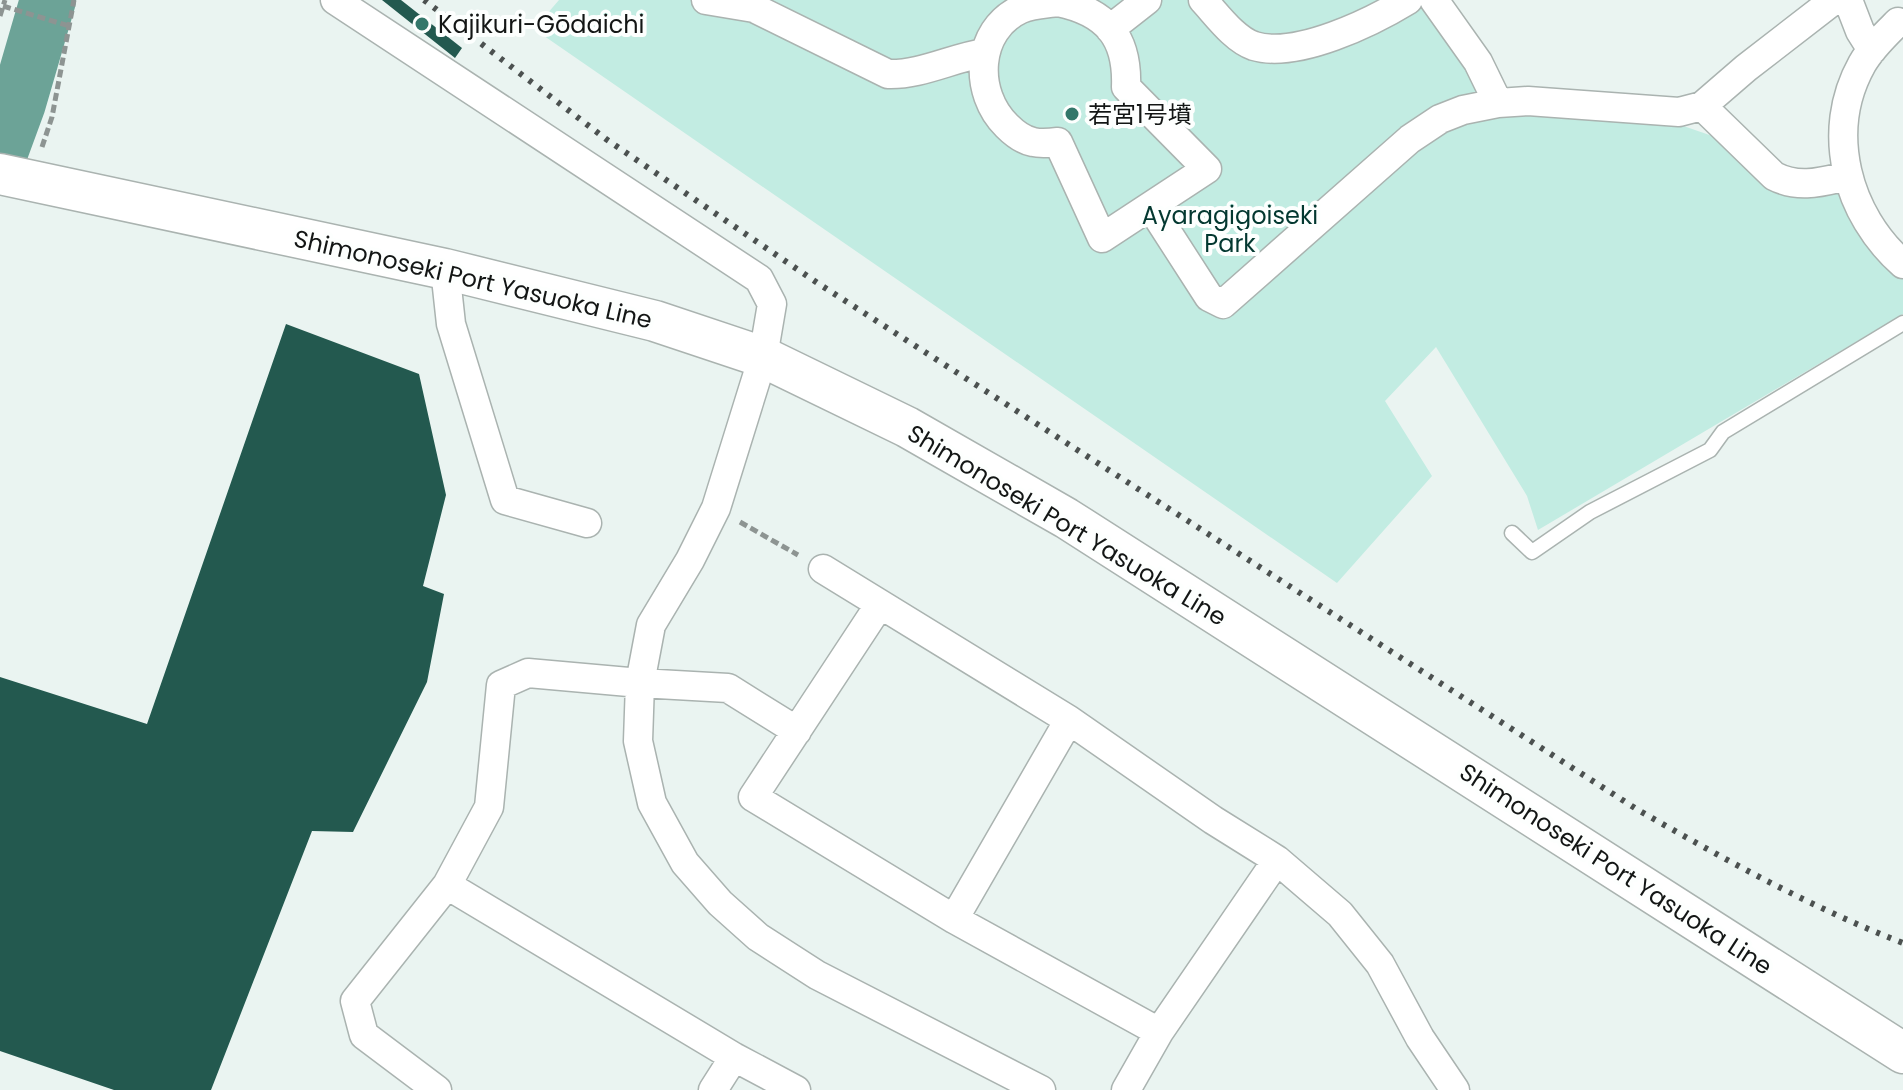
<svg xmlns="http://www.w3.org/2000/svg" width="1903" height="1090" viewBox="0 0 1903 1090" font-family="Poppins,'Noto Sans JP',sans-serif">
<style>
.green{fill:#c2ece2}
.lines{fill:none;stroke-linecap:round;stroke-linejoin:round}
.river{stroke:#6ca397;stroke-width:56}
.building{fill:#23594f}
.lane-casing{stroke:#aab3b0;stroke-width:17}
.street-casing{stroke:#aab3b0;stroke-width:31}
.secondary-casing{stroke:#aab3b0;stroke-width:43}
.path{stroke:#8d9492;stroke-width:5;stroke-dasharray:8 4;stroke-linecap:butt}
.lane{stroke:#fff;stroke-width:14}
.street{stroke:#fff;stroke-width:28}
.secondary{stroke:#fff;stroke-width:40}
.rail{stroke:#4c5150;stroke-width:6;stroke-dasharray:4 8;stroke-linecap:butt}
.poi-dot{fill:#33776a;stroke:#fdfffe;stroke-width:3}
.labels{text-anchor:middle;dominant-baseline:central;stroke-width:8;stroke-linejoin:round;paint-order:stroke}
.poi-label{font-size:24px;fill:#131615;stroke:#fdfffe;text-anchor:start}
.park-label{font-size:24px;fill:#033830;stroke:#fdfffe}
.street-label{font-size:24px;fill:#131615;stroke:#fdfffe}
</style>
<rect width="100%" height="100%" fill="#eaf4f1"/>
<path class="green" d="M559 0H1441L1503 90 1669 121 1721 139 1769 185 1838 186 1903 275V314L1538 530 1527 496 1436 347 1385 401 1432 476 1337 583 534 29Z"/>
<g class="lines">
<path class="river" d="M0 152 18 103 48 0"/>
</g>
<path class="building" d="M382 0H401L462 48 455 58Z
M286 324 419 374 446 495 423 586 444 594 427 682 353 832 312 831 211 1090H114L0 1051V677L147 724Z"/>
<g class="lines">
<defs>
<path id="lane" d="M1512 533 1532 552 1535 550 1590 512 1710 450 1723 432 1903 323"/>
<path id="street" d="M335 0 759 279 772 304 763 357 716 508 690 560 651 625 640 683 638 741 652 803 685 863 720 903 758 937 817 975 1041 1090
M706 0 754 8 888 74C921 75 952 58 984 53
M1203 0C1217 15 1234 39 1254 46 1297 59 1372 22 1408 0
M1434 0 1478 62 1498 103
M1848 0 1860 31 1872 50
M1058 2C1107 12 1128 38 1126 87L1207 169 1102 238 1058 142C1050 143 1041 144 1033 142 1023 140 1014 133 1007 126 973 93 975 30 1021 9 1033 4 1046 4 1058 2Z
M1898 22C1885 35 1871 48 1862 64 1824 132 1847 215 1903 264
M1110 29 1147 0
M1702 106 1774 176C1799 189 1821 182 1847 176
M1151 207 1209 297 1223 304 1410 139 1440 119 1463 110 1498 103 1528 101 1679 112 1702 106 1746 68 1834 0
M445 269 451 324 505 500 587 523
M823 569 1069 720 1213 820 1277 860 1340 914 1380 964 1420 1038 1455 1090
M880 604 753 797 954 919 1159 1032
M447 885 734 1057 796 1090
M954 919 1069 720
M437 1090 364 1035 355 1001 447 885 489 807 501 685 528 673 640 683 728 688 797 731
M713 1090 734 1057
M1126 1090 1159 1032 1277 860"/>
<path id="secondary" d="M0 174 445 269 655 321 763 357 907 427 1066 518 1903 1053"/>
</defs>
<use href="#lane" class="lane-casing"/>
<use href="#street" class="street-casing"/>
<use href="#secondary" class="secondary-casing"/>
<path class="path" d="M3 6 69 26
M0 16 5 0
M42 147 52 117 74 0
M740 522 798 555"/>
<use href="#lane" class="lane"/>
<use href="#street" class="street"/>
<use href="#secondary" class="secondary"/>
<path class="rail" d="M424 0 606 139 819 284 1638 810C1724 859 1810 907 1903 943"/>
</g>
<g class="poi-dot">
<circle cx="422" cy="24" r="8"/>
<circle cx="1072" cy="114" r="8"/>
</g>
<g class="labels">
<g class="poi-label">
<text x="438" y="24">Kajikuri-Gōdaichi</text>
<text x="1088" y="114">若宮1号墳</text>
</g>
<g class="park-label">
<text x="1230" y="215">Ayaragigoiseki<tspan x="1230" dy="28">Park</tspan></text>
</g>
<g class="street-label">
<text transform="translate(473 279) rotate(13)">Shimonoseki Port Yasuoka Line</text>
<text transform="translate(1067 525) rotate(31)">Shimonoseki Port Yasuoka Line</text>
<text transform="translate(1616 869) rotate(33)">Shimonoseki Port Yasuoka Line</text>
</g>
</g>
</svg>
